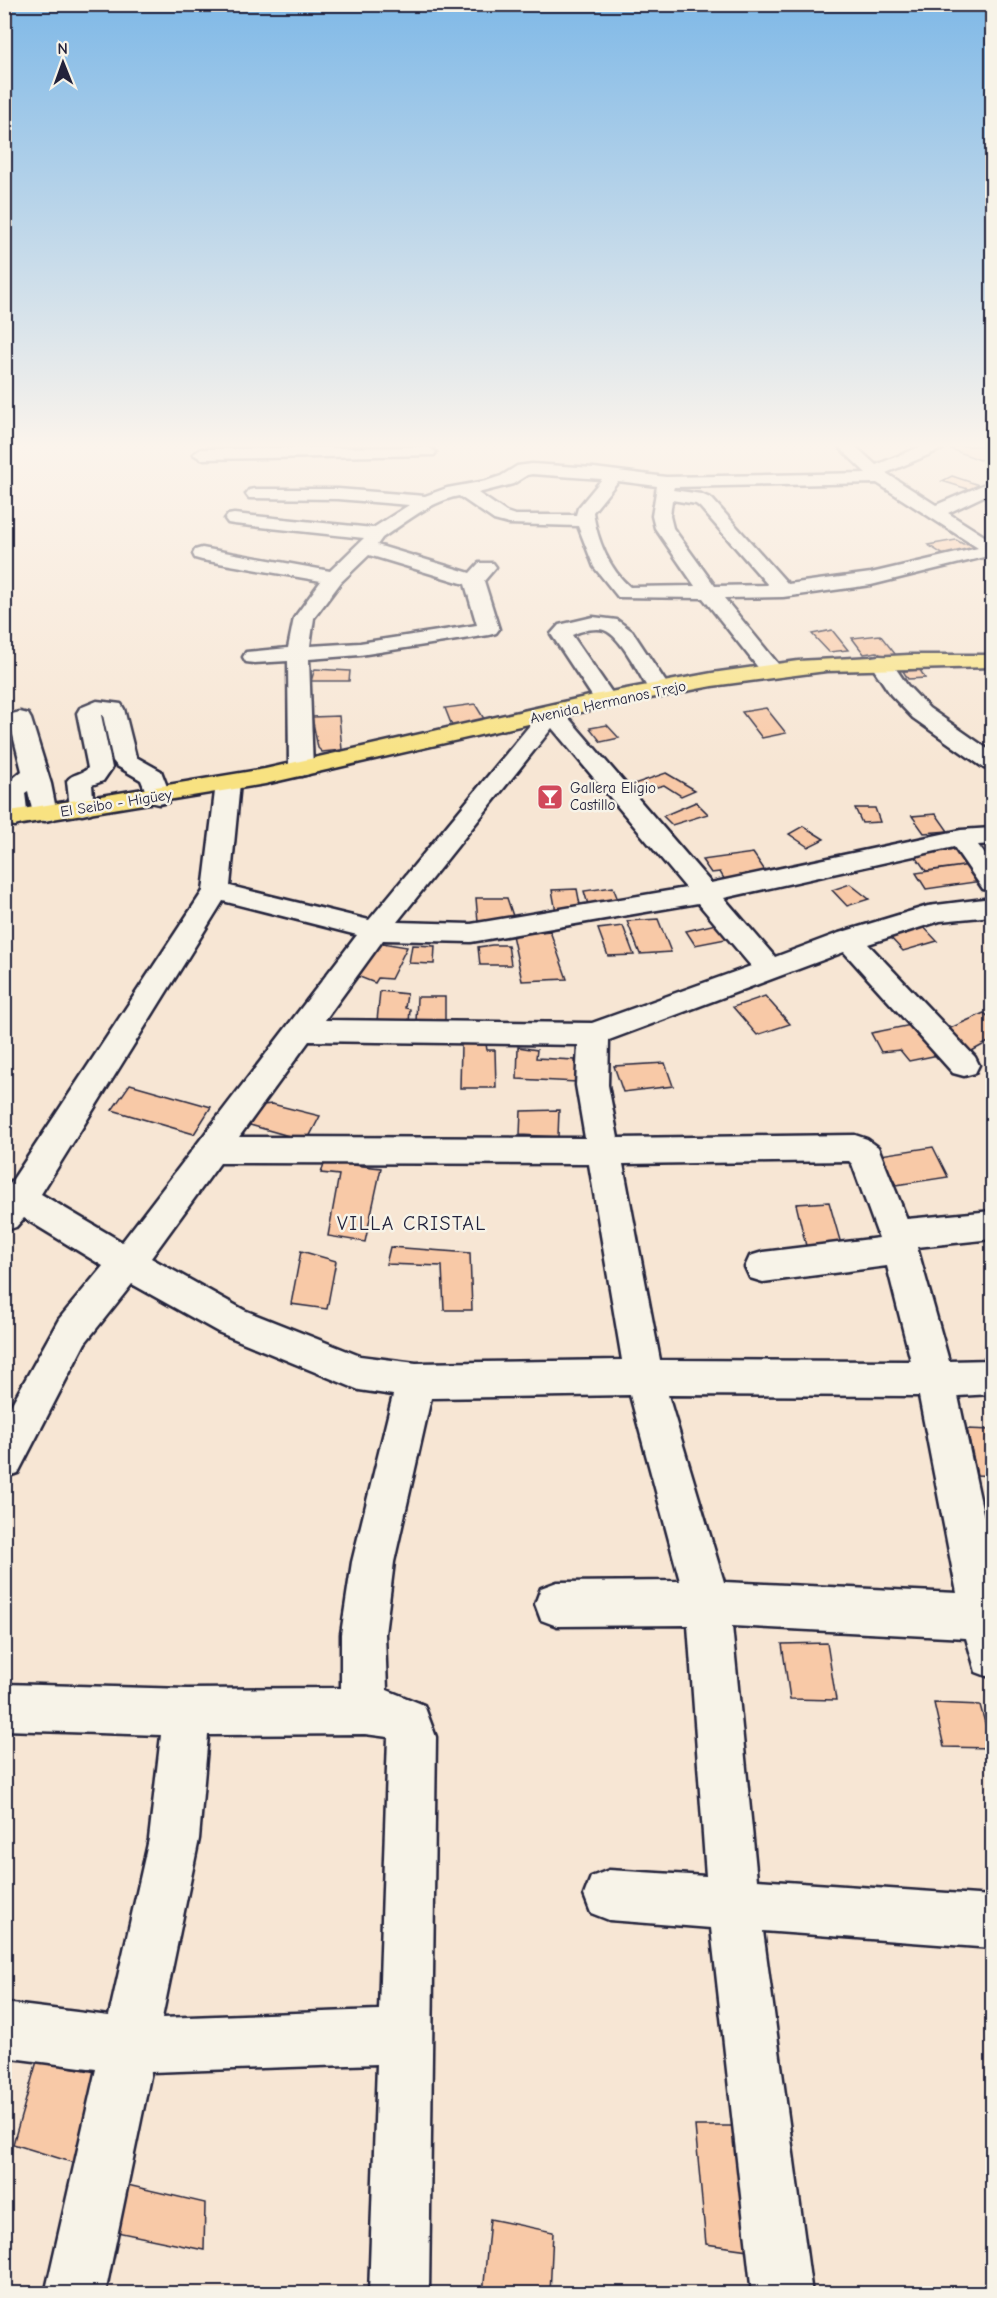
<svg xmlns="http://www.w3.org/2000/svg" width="997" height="2298" viewBox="0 0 997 2298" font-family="'Comic Neue',sans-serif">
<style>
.building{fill:#f8c9a7;stroke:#22223b;stroke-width:1.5}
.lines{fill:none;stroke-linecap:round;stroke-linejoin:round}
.minor-casing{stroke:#22223b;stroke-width:5}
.major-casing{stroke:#22223b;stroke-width:5}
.minor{fill:#f7f3e8;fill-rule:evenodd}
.major{fill:#f8e281;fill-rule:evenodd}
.labels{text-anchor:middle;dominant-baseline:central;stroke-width:5;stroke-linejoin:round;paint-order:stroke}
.far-street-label{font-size:15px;fill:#22223b;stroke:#f7f3e8}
.far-poi-label{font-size:15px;fill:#22223b;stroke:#f7f3e8;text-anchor:start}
.neighbourhood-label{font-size:20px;letter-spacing:1.5px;fill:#22223b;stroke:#f7f3e8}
</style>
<rect width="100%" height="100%" fill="#f7e6d4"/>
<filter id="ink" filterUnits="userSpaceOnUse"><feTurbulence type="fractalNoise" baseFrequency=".0167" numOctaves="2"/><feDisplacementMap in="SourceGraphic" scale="12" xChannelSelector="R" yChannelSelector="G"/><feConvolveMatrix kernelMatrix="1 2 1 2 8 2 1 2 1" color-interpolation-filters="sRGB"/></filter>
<g filter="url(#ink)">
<path class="building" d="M952 446H978L992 451V455L980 460 948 448Z
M952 476 982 486 971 490 942 481Z
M956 540 963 544 973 543 981 548 947 557 928 545Z
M832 630 848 650 829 652 812 634Z
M880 635 896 655 882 656 877 652 864 654 852 638Z
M315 669 350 671 349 681H311Z
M920 670 925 678 908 679 903 671Z
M475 704 486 722 458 727 452 726 445 708Z
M766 708 786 733 762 738 742 712Z
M339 716 342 750 322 752 318 748 312 717Z
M607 725 619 738 601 742 590 728Z
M666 773 695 790 681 796 664 785 628 795 622 788Z
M696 802 708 814 672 825 663 816Z
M855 808H875L880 822 862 823Z
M936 814 948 831 924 833 912 816Z
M803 826 824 839 808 847 789 834Z
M962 848 970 865 926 871 914 854Z
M753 853 768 875 726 882 720 872 711 873 702 860Z
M970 865 982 881 926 889 916 873Z
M850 884 869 899 847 906 832 890Z
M613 887 620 905 589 908 584 891Z
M577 889 581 910 556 912 552 890Z
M476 898H507L514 919 478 922Z
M658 919 671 952 640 954 627 921Z
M720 923 731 938 695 945 686 931Z
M921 924 937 941 903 951 888 935Z
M623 926 634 955 608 956 598 929Z
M550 931 567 979 522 981 512 935Z
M382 943 407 947 391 979 378 978 375 983 357 976Z
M412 945 435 946 434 964 409 963Z
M492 945H508L511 965H480L478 947Z
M380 991 407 994 405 1008 410 1009 409 1023 377 1021Z
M765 996 790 1024 757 1035 733 1007Z
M417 997H445V1024L416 1023Z
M984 1013 992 1020V1040L970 1052 946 1030Z
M916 1024 943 1054 909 1061 900 1050 881 1052 871 1033Z
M461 1044H486L487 1050H495L496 1088H460Z
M518 1047 537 1050 536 1058 575 1060 577 1082 517 1079Z
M665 1063 673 1086 623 1092 614 1066Z
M130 1084 211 1107 194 1134 112 1110Z
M272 1104 320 1116 307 1141 250 1125 263 1105Z
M559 1110 558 1137 520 1135 521 1111Z
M933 1147 948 1177 896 1185 880 1155Z
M325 1162 381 1168 365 1242 328 1236 339 1175 321 1173Z
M829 1202 841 1244 806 1246 796 1204Z
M390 1247 470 1253 472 1310H444L442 1266 386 1264Z
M301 1251 336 1261 327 1309 291 1304Z
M967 1429 992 1430V1476L977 1475Z
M984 1489 992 1490V1521L989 1520Z
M827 1643 836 1700 790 1699 782 1644Z
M934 1703 980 1705 992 1748 944 1747Z
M37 2061 101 2073 81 2165 13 2144Z
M695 2126H748L763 2252 706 2244Z
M119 2183 205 2203 204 2250 112 2231Z
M490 2219 553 2232 550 2294H483Z"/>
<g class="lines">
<defs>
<path id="minor" d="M838 446H855L876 465 922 446H944L942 449 886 473 936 505 992 481V492L948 513 992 541V555L871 585 783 597 724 598 783 670 780 675 772 676 764 675 703 598 618 597 594 567 578 526 509 524 494 520 459 496C431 501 406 522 382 538L377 545 470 573 479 563H493L496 567 484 581 499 629 496 633 489 635 360 655 309 659 313 769 309 774 301 776 293 774 289 769 288 661 254 663 246 662 243 657 246 652 288 648 294 618 321 581 202 560 195 558 193 554 195 550 202 548 330 571 364 538 234 524 228 523 225 519 228 515 234 514 373 528 409 505 338 499 249 498 246 494 249 490 255 489H338L425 496 447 488 486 481 501 476 517 466 532 464 594 468 666 477 866 473ZM527 475 532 474 602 479 578 508 576 515H515L506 512 478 493 513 484ZM618 481 657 486 652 516 655 528 695 586 630 587C609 569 597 540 593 512ZM877 483 978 548 871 573 788 584 712 499 701 494 673 490 674 487ZM672 500 696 504 700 507 768 585 715 586 673 528 670 516ZM369 555 465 584 477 625 360 643 310 646 314 618 341 582Z
M428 447 436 452 434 455 201 459 193 454 201 449Z
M593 617 617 620 632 631 671 690 668 695 660 697 652 695C641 679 622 636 604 630 595 627 580 631 572 635L617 700 614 705 606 707 598 705 551 634 559 625Z
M880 656 888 657 907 685 929 708 992 752V770L984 768 913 718 891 695 869 662 872 657Z
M97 701 121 704 124 709 136 757 161 771 171 797 168 802 159 804 150 802 141 780 117 766 113 761 103 715H101L112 768 103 781 92 785 94 808 91 813 82 815 73 813 70 808 67 781C72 773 82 775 88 768L77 713 80 708Z
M552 706 560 708 711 883 961 830 992 828V844L978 845 992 864V891L983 889 954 847 724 898 775 957 839 933 928 906 992 898V916L940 921 868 944 975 1057 979 1065 975 1073 964 1076 953 1073 844 952 609 1040 608 1085 618 1138 855 1135 867 1139 878 1147 907 1219 992 1211V1239L917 1247 949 1361 992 1360V1394L958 1396 992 1555V1678L976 1672 966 1638 732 1626 757 1880 992 1896V1948L763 1931 812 2294H752L711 1928 609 1920 591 1913 584 1895 591 1877 609 1870 706 1876 688 1625 557 1626 541 1620 535 1604 541 1588 557 1582 680 1581 630 1395 431 1398 394 1562 385 1634 387 1690 424 1705 436 1737 429 2294H369L377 2064 151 2072 105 2294H45L96 2069 4 2057V2003L109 2016 149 1839 161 1735 4 1730V1684L187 1689 341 1688V1634L352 1562 393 1395 359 1390 218 1332 132 1284 85 1343 18 1473 4 1478V1418L59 1319 103 1266 24 1218 16 1227 4 1231V1193L203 891 216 783 219 778 228 776 237 778 240 783 230 886 369 920 544 708ZM552 728 686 888 471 924 397 922ZM223 901 357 935 122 1242 41 1194ZM698 903 751 966 592 1023 325 1020 383 940 471 942ZM309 1041 578 1045 576 1085 585 1138 239 1137ZM849 1161 852 1164 879 1238 763 1252 750 1256 745 1267 750 1278 763 1282 887 1266 911 1361 660 1360 623 1164ZM220 1163 589 1164 622 1360 416 1363 360 1356 244 1310 151 1258ZM668 1395 919 1396 957 1593 724 1582ZM365 1734 388 1737 379 2010 162 2018 199 1839 208 1735Z
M20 712 28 714 31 719 51 784 57 814 54 819 45 821 36 819 33 814 28 791 25 793 28 818 24 823 15 826 4 821V786L22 771 9 719 12 714Z"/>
<path id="major" d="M909 655H992V667L826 671 712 686 594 709 265 784 4 827V812L265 769 594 695 712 673 798 661Z"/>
</defs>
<use href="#minor" class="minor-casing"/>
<use href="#major" class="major-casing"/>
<use href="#minor" class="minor"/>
<use href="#major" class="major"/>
</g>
</g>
<linearGradient id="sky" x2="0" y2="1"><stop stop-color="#80b9e7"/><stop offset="0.58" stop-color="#fbf4ec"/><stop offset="1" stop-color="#fbf4ec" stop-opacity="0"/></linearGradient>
<rect width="997" height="768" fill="url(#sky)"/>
<defs>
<symbol id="bar-square" viewBox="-11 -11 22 22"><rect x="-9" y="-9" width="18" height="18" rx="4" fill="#d1495b" stroke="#f7f3e8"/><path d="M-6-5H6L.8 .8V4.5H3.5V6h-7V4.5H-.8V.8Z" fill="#fff"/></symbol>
</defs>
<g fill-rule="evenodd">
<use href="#bar-square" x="535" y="782" width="30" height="30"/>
</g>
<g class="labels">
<g class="far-street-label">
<text transform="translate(608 702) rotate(-12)">Avenida Hermanos Trejo</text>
<text transform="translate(116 803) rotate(-9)">El Seibo - Higüey</text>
</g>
<g class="far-poi-label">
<text x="570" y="788">Gallera Eligio<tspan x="570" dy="17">Castillo</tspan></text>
</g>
<g class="neighbourhood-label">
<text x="412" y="1223">VILLA CRISTAL</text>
</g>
</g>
<rect width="997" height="2298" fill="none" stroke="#f7f3e8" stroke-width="24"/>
<rect x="12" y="12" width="973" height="2274" fill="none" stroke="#22223b" stroke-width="2" filter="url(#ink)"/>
<g transform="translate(63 63) rotate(359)" stroke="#f7f3e8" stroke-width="4.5" paint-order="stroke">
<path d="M0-4.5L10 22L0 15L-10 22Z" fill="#22223b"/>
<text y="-9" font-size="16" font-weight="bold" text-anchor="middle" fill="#22223b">N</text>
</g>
</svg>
